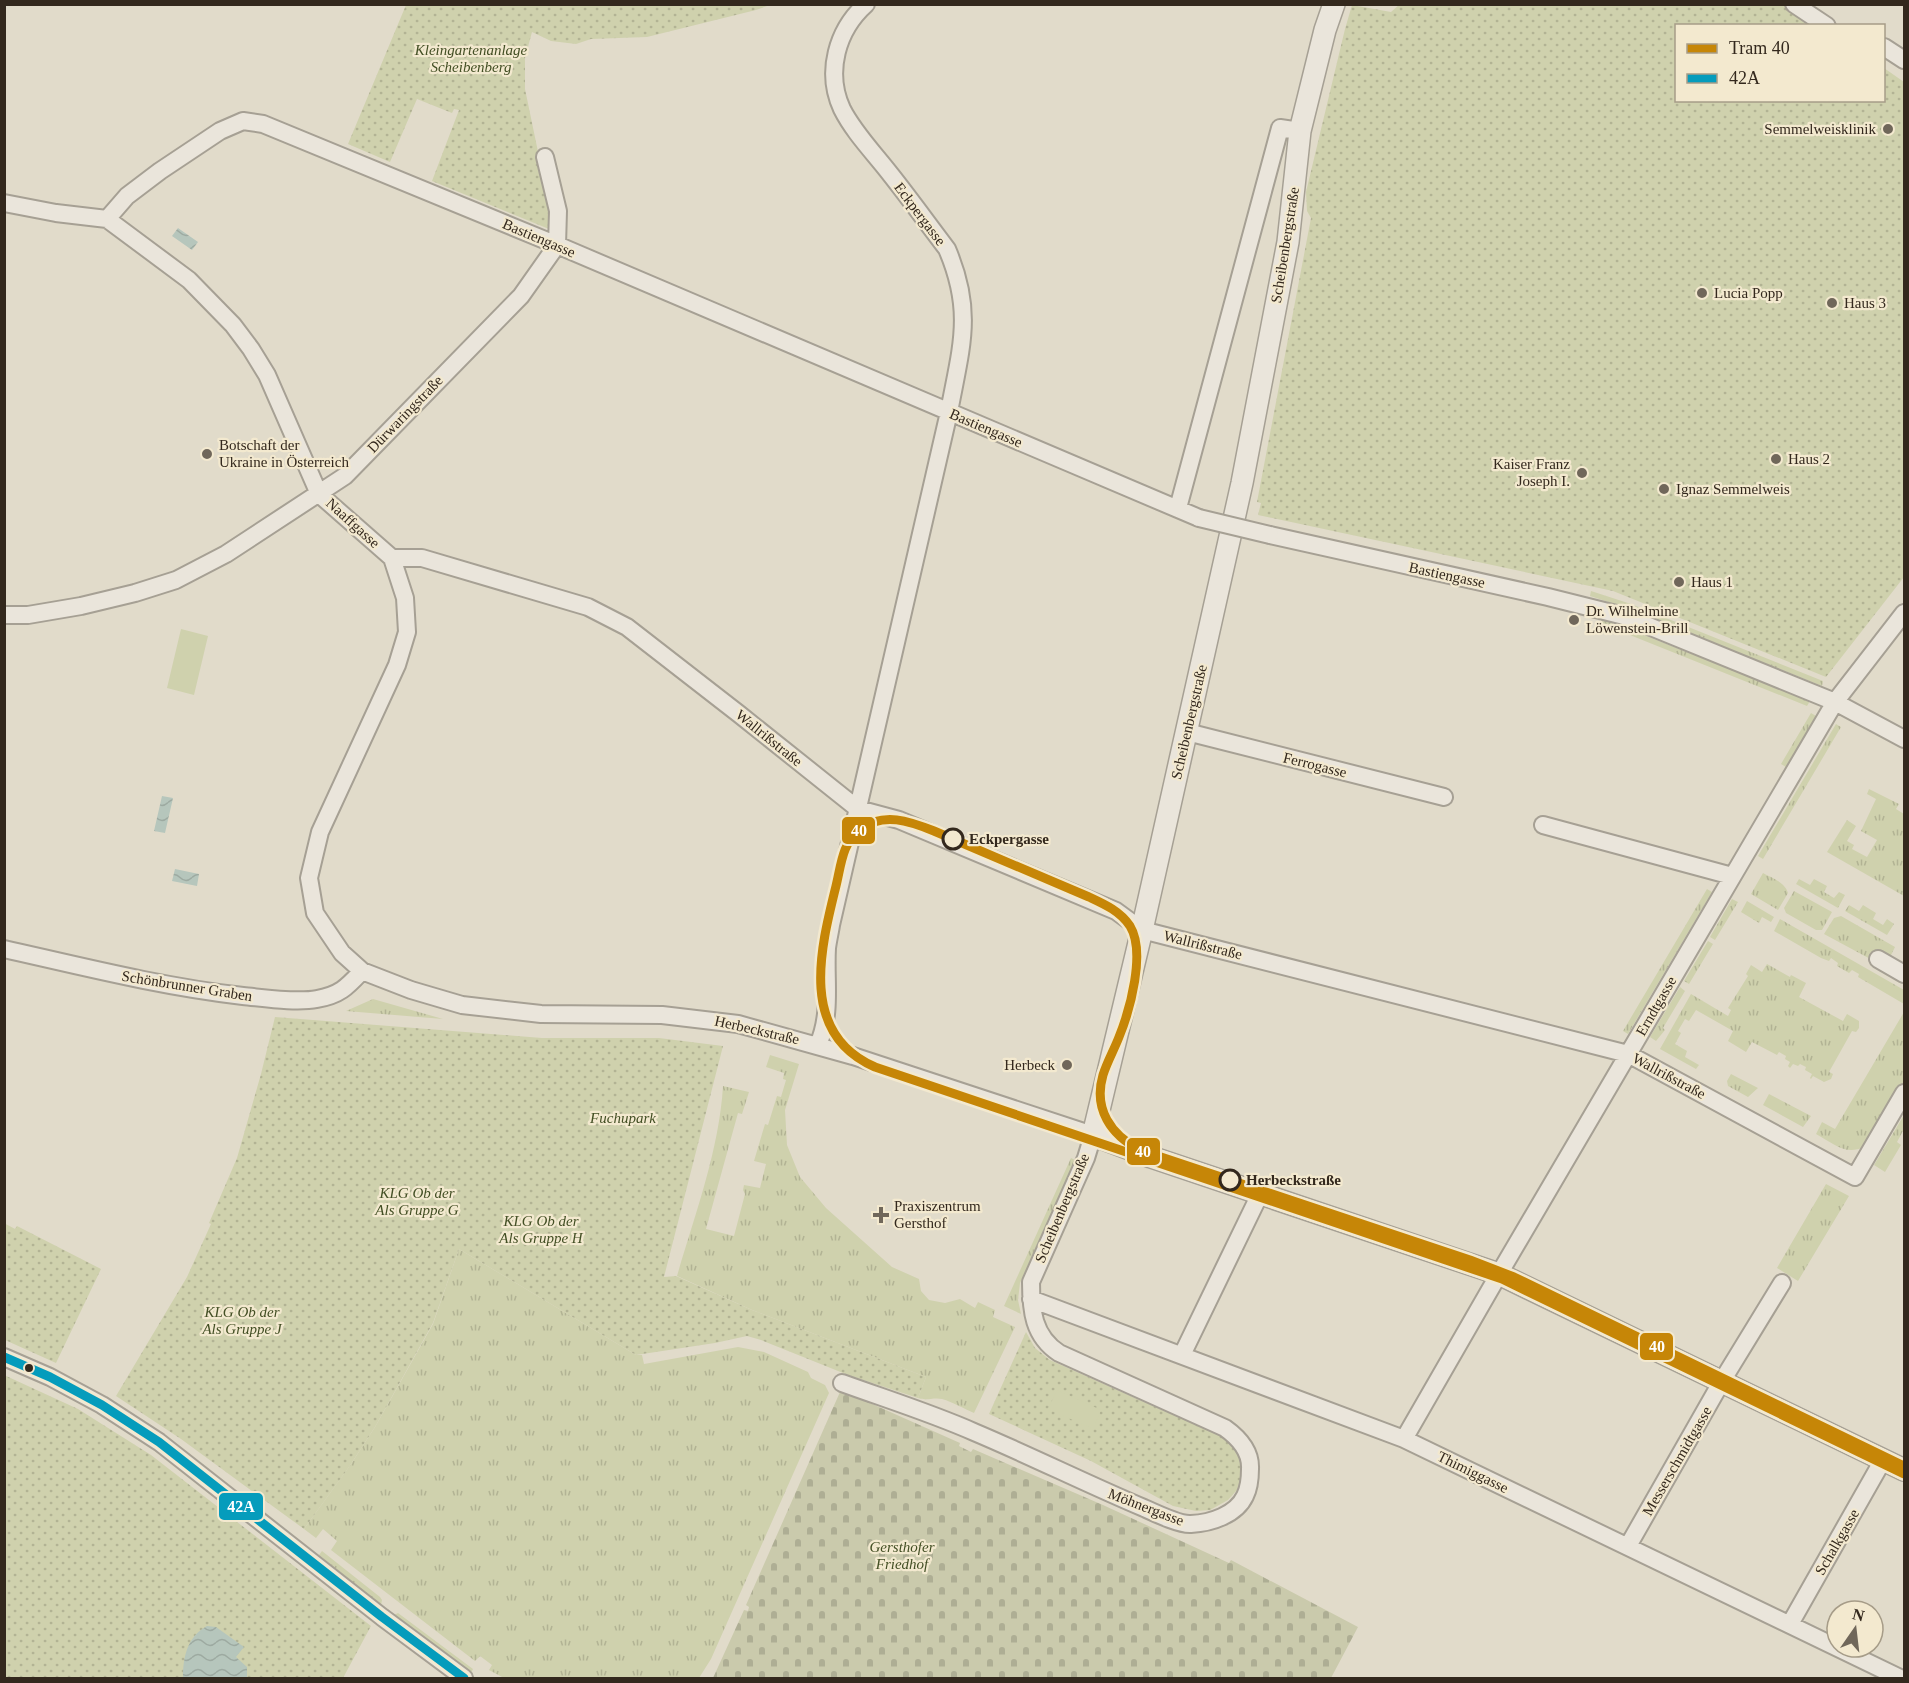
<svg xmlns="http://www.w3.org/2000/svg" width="1909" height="1683" viewBox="0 0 1909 1683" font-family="'Times New Roman',serif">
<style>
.grass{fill:url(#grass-tufts)}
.cemetery{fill:url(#cemetery-stones)}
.park{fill:url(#park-dots)}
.pitch{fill:#cfd1ad}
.water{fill:url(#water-waves)}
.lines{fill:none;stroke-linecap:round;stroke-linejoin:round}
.minor-casing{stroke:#a6a094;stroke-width:20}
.tertiary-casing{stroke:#a6a094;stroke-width:24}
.minor{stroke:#eae5db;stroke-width:16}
.tertiary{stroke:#eae5db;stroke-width:21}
.minor-bridge-casing{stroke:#a6a094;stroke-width:20;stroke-linecap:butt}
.minor-bridge{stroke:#eae5db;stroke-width:16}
.bus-1-casing{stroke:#f3e9cf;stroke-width:14}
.bus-1{stroke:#059cbc;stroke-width:9}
.tram-1-casing{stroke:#f3e9cf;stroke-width:14}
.tram-1{stroke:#c68607;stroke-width:9}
.poi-dot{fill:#70675a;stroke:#f3e9cf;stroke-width:2}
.stop-dot{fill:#f3e9cf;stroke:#33281d;stroke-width:3}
.bus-dot{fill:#33281d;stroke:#f3e9cf;stroke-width:2}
.labels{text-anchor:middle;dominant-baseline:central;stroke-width:4.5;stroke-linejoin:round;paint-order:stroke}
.park-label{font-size:15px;font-style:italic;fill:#434f24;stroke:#f3e9cf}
.poi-label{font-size:15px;fill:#33281d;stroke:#f3e9cf;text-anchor:start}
.street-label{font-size:15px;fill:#33281d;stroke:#f3e9cf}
.stop-label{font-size:15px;font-weight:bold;fill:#33281d;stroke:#f3e9cf;text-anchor:start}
.line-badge{stroke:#f3e9cf;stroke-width:2}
.badge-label{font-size:16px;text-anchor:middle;font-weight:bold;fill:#fff}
</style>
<defs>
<pattern id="grass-tufts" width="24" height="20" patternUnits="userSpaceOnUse" patternTransform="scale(1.5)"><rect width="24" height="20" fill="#cfd1ad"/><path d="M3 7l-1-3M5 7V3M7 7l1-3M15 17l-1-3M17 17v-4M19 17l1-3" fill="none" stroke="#b2b394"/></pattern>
<pattern id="cemetery-stones" width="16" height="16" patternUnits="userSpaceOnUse" patternTransform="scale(1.5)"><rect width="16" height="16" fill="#cacaac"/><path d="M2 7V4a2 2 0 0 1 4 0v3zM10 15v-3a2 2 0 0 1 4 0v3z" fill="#aeae94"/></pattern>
<pattern id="park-dots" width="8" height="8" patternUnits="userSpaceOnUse" patternTransform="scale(1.5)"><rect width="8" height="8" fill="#cfd1ad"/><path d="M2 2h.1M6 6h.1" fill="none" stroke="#b2b394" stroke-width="1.8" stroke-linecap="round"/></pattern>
<pattern id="water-waves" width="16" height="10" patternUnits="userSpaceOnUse" patternTransform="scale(1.5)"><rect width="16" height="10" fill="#b6c6bc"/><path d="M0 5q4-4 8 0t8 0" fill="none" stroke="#9daaa1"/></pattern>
</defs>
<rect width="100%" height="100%" fill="#e1dbca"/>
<path class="grass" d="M1591 591 1631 604 1823 681 1822 686 1630 609 1590 596Z
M1601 618 1810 701 1807 706 1600 623Z
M1811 713 1816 716 1786 767 1781 764Z
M1836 724 1841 727 1763 859 1758 856Z
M1869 789 1899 804 1896 809 1904 814V896L1827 852 1847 820 1856 826 1847 841 1854 845 1852 849 1867 857 1877 840 1861 831 1876 799 1867 794Z
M1763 873C1772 878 1785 882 1788 893L1778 910 1751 894Z
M1799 879 1810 885 1814 879 1827 886 1824 892 1834 898 1839 892 1845 895 1838 908 1796 884Z
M1707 889 1712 892 1628 1034 1623 1031Z
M1794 891 1832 912 1822 930H1816L1786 913 1784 908Z
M1732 899 1738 902 1715 940 1710 937Z
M1747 901 1774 917 1771 922 1762 917 1759 923 1741 912Z
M1849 905 1859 911 1863 905 1876 913 1873 919 1883 925 1887 919 1894 924 1887 935 1845 911Z
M1841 916 1895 947 1890 957 1879 951 1874 961 1824 934 1834 918Z
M1780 919 1904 990V1004L1858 977 1859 974 1852 970 1849 973 1837 966 1838 963 1831 958 1829 961 1821 958 1774 931Z
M1708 941 1713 944 1689 984 1684 981Z
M1767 964 1790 977 1791 975 1806 983 1799 997 1843 1021 1847 1014 1859 1021V1028L1856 1032 1852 1031 1829 1072 1833 1074 1831 1079 1824 1082 1813 1076 1811 1079 1810 1078 1812 1074 1805 1070 1806 1067 1800 1064 1798 1066 1793 1064 1790 1068 1788 1066 1790 1062 1785 1059 1786 1056 1779 1052 1777 1055 1752 1042 1746 1052 1728 1041 1733 1031 1696 1010 1689 1021 1685 1019 1678 1031 1681 1033 1675 1044 1687 1051 1685 1057 1699 1065 1696 1069 1660 1049 1691 994 1728 1016 1731 1010 1728 1008 1748 976 1746 974 1751 965 1762 972Z
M1680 987 1685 991 1663 1028 1665 1030 1656 1041 1650 1037Z
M373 999 443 1019 346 1011Z
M1904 1012V1083L1864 1147C1845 1156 1833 1143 1816 1134L1822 1122 1835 1129Z
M770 1055 799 1064 785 1110 787 1145 800 1177 826 1208 892 1267 919 1279 921 1291 929 1300 945 1303 960 1299 975 1308 978 1302 995 1310 993 1317 1015 1327 974 1413C964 1409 953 1402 942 1399 934 1397 926 1401 918 1398L926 1377 752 1310 677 1276C695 1214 719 1151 723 1086L749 1092 742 1114 738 1113 706 1229 734 1236 745 1194 743 1190 744 1185 760 1188 766 1164 754 1161 765 1124 768 1125 777 1096 781 1097 786 1080 783 1079 784 1073 766 1067Z
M1731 1074 1758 1088 1748 1097 1728 1086 1727 1081Z
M1769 1094 1811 1116 1803 1127 1763 1105Z
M1904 1115V1129L1897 1142 1901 1145 1885 1172 1874 1165Z
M1071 1158 1075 1160 1020 1283 1018 1300 1021 1314 1004 1306Z
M1826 1184 1849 1196 1798 1281 1777 1268Z
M459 1249 636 1355H642L644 1364 738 1347 764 1352 808 1372 811 1378 825 1385 829 1393 711 1659 699 1678H504L489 1670 492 1665 480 1656 475 1661 331 1550 337 1541 323 1529 316 1538 304 1529 351 1464 375 1427 433 1324Z
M322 1551 380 1597 382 1600 381 1605 319 1555Z
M398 1613 473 1669 471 1673 394 1615Z"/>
<path class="cemetery" d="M843 1391 960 1443 959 1446 971 1452 973 1449 1103 1505 1229 1563 1231 1560 1358 1627 1331 1678H713L744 1610 748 1611 749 1607 746 1605 840 1392Z"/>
<path class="park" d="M1400 4 1784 5 1817 25 1676 26V100H1884V68L1904 82V577L1826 677 1613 591 1258 515 1261 503 1257 502 1311 218 1307 211 1306 192 1345 29 1352 5 1391 12Z
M406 5H770L756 10 647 37 591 39 576 44 551 41 532 32 525 58V89L548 200 549 229 432 181 459 110 454 109 452 113 417 99 390 162 348 144Z
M275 1017 542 1038H659L723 1046 664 1277 676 1276 752 1310 926 1377 918 1398 848 1375 761 1340 747 1336 715 1343 636 1355 459 1249 433 1323 375 1427 349 1467 304 1529 181 1439 116 1396 187 1277 211 1224 209 1223 237 1158 261 1074Z
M4 1223 15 1229 17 1226 101 1269 56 1363 5 1340Z
M1026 1332 1035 1348 1050 1360 1171 1414 1211 1427 1233 1443 1242 1461V1476L1237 1490 1228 1500 1210 1510 1196 1511 1173 1506 1091 1461 989 1414Z
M4 1375 78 1409 151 1455 371 1626 343 1678H5Z"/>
<path class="pitch" d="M181 629 208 636 194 695 167 688Z
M1057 1390 1101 1410 1093 1429 1048 1409Z"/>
<path class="water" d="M178 228 198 242 192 250 172 236Z
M162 796 173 798 165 833 154 831Z
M175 869 199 874 197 886 172 881Z
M207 1626 216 1627 244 1647 236 1657 247 1667V1678H183C183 1657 187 1637 207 1626Z"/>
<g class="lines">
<defs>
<path id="minor" d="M1794 4 1827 26
M1884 47 1904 60
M4 203 56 213 107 219 189 280 233 325 251 349 267 375 319 494 392 558 405 598 407 632 397 665 320 832 309 878 315 913 342 953 362 971 411 990 462 1005 541 1014 662 1015 738 1024 853 1056 1093 1135 1086 1158 1031 1282C1031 1310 1033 1336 1059 1353L1225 1428C1239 1438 1251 1451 1250 1469 1250 1477 1249 1488 1245 1496 1236 1515 1211 1523 1191 1524 1180 1525 1155 1513 1144 1508 1087 1484 1031 1456 974 1432 931 1413 886 1399 842 1383
M107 219 127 196 160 171 220 131 243 121 263 124 557 245 1199 518
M1178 508 1280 128 1300 131
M1270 535 1548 597 1624 616 1835 702 1904 739
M392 558H422L588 607 627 627 739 714 858 809 899 820 1116 911 1142 930 1628 1054 1855 1177 1904 1093
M4 615H28L81 606 135 593 176 580 226 554 345 476 521 296 557 245 558 211 545 157
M1187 732 1444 797
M1543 825 1732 876
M4 949C84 967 163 987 243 996 264 998 296 1003 317 999 340 995 347 987 362 971
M1878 959 1904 974
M818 1045C832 1013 825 981 827 948 828 940 830 932 831 925L949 412C961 347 974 312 947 249 928 224 910 199 891 175 875 154 854 133 842 109 825 72 837 30 866 4
M1031 1299 1404 1439 1900 1678
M1182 1355 1260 1194
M4 1357 50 1377 102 1405 159 1442 382 1617 464 1678
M1404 1439 1499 1274 1835 702 1904 613
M1628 1546 1722 1381 1782 1283
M1790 1624 1883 1460"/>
<path id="tertiary" d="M1334 4 1325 30 1300 131 1288 242 1242 483 1142 930 1093 1135 1151 1157 1499 1274 1904 1470"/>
</defs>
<use href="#minor" class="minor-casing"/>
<use href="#tertiary" class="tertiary-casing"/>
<use href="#minor" class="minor"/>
<use href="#tertiary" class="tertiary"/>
<defs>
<path id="minor-bridge" d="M1199 518 1270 535"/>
</defs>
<use href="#minor-bridge" class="minor-bridge-casing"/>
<use href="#minor-bridge" class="minor-bridge"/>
<defs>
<path id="bus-1" d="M4 1357 50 1377 102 1405 159 1442 382 1617 464 1678"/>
</defs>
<use href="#bus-1" class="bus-1-casing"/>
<use href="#bus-1" class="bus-1"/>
<defs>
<path id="tram-1" d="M1904 1466 1514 1277 1470 1260 1140 1150C1111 1135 1093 1109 1103 1075 1107 1062 1114 1050 1119 1037 1130 1010 1146 952 1130 926 1120 911 1104 904 1089 897L934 831C909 821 884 812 860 829 842 843 841 866 836 886 820 950 799 1034 875 1067L1502 1279 1904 1474"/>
</defs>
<use href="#tram-1" class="tram-1-casing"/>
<use href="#tram-1" class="tram-1"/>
</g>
<g class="poi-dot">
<circle cx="1888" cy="129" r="6"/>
<circle cx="1702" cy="293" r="6"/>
<circle cx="1832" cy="303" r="6"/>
<circle cx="207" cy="454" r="6"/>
<circle cx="1776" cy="459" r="6"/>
<circle cx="1582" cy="473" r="6"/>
<circle cx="1664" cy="489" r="6"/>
<circle cx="1679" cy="582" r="6"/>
<circle cx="1574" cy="620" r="6"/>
<circle cx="1067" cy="1065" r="6"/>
<path d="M878 1206h6v6h6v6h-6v6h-6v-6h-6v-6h6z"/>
</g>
<g class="stop-dot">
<circle cx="953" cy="839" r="10"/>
<circle cx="1230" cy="1180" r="10"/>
</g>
<circle class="bus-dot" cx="29" cy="1368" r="5"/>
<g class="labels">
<g class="park-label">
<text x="471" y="50">Kleingartenanlage<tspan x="471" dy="17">Scheibenberg</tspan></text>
<text x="623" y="1118">Fuchupark</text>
<text x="417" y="1193">KLG Ob der<tspan x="417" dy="17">Als Gruppe G</tspan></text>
<text x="541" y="1221">KLG Ob der<tspan x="541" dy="17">Als Gruppe H</tspan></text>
<text x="242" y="1312">KLG Ob der<tspan x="242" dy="17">Als Gruppe J</tspan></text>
<text x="902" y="1547">Gersthofer<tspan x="902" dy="17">Friedhof</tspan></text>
</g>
<g class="poi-label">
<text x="1876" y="129" text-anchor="end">Semmelweisklinik</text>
<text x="1714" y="293">Lucia Popp</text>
<text x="1844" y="303">Haus 3</text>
<text x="219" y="445">Botschaft der<tspan x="219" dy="17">Ukraine in Österreich</tspan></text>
<text x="1788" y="459">Haus 2</text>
<text x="1570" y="464" text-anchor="end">Kaiser Franz<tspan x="1570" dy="17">Joseph I.</tspan></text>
<text x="1676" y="489">Ignaz Semmelweis</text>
<text x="1691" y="582">Haus 1</text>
<text x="1586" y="611">Dr. Wilhelmine<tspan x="1586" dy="17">Löwenstein-Brill</tspan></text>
<text x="1055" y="1065" text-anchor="end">Herbeck</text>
<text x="894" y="1206">Praxiszentrum<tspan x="894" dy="17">Gersthof</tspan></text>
</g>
<g class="street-label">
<text transform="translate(920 214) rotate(53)">Eckpergasse</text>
<text transform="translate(539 238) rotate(23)">Bastiengasse</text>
<text transform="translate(1285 245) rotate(-81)">Scheibenbergstraße</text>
<text transform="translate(405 414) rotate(-46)">Dürwaringstraße</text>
<text transform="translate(986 428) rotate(23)">Bastiengasse</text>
<text transform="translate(353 523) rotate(42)">Naaffgasse</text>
<text transform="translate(1447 575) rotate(12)">Bastiengasse</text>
<text transform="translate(1189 722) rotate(-77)">Scheibenbergstraße</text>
<text transform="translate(769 738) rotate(39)">Wallrißstraße</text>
<text transform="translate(1315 765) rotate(14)">Ferrogasse</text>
<text transform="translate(1203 945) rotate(14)">Wallrißstraße</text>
<text transform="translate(187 986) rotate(9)">Schönbrunner Graben</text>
<text transform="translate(1656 1006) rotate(-60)">Erndtgasse</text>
<text transform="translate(757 1030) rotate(13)">Herbeckstraße</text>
<text transform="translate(1669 1076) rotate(28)">Wallrißstraße</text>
<text transform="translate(1062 1208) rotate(-67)">Scheibenbergstraße</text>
<text transform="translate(1677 1461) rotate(-60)">Messerschmidtgasse</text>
<text transform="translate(1473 1472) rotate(26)">Thimiggasse</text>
<text transform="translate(1146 1507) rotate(21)">Möhnergasse</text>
<text transform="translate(1837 1542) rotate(-60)">Schalkgasse</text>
</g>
<g class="stop-label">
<text x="969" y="839">Eckpergasse</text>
<text x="1246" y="1180">Herbeckstraße</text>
</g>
</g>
<g class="line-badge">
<rect x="841" y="816" width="35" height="29" rx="6" fill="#c68607"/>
<rect x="1126" y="1137" width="35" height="29" rx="6" fill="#c68607"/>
<rect x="1639" y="1332" width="35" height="29" rx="6" fill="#c68607"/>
<rect x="218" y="1492" width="46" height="29" rx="6" fill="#059cbc"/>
</g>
<g class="badge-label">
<text x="859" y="836">40</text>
<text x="1143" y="1157">40</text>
<text x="1657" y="1352">40</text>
<text x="241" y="1512">42A</text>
</g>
<rect width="1909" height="1683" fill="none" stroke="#33281d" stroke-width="12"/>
<rect x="1675" y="24" width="210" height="78" fill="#f3e9cf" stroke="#a69c88" stroke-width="1.5"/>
<rect x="1687" y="44" width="30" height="9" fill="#c68607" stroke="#a69c88" stroke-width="1.5"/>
<text x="1729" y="54" font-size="18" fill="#33281d">Tram 40</text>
<rect x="1687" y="74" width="30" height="9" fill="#059cbc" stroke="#a69c88" stroke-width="1.5"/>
<text x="1729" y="84" font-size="18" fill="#33281d">42A</text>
<g transform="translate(1855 1629) rotate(14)"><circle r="28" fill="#f3e9cf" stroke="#a69c88" stroke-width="1.5"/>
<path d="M0-4.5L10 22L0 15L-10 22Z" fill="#70675a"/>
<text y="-9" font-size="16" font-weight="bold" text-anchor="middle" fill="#33281d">N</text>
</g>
</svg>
